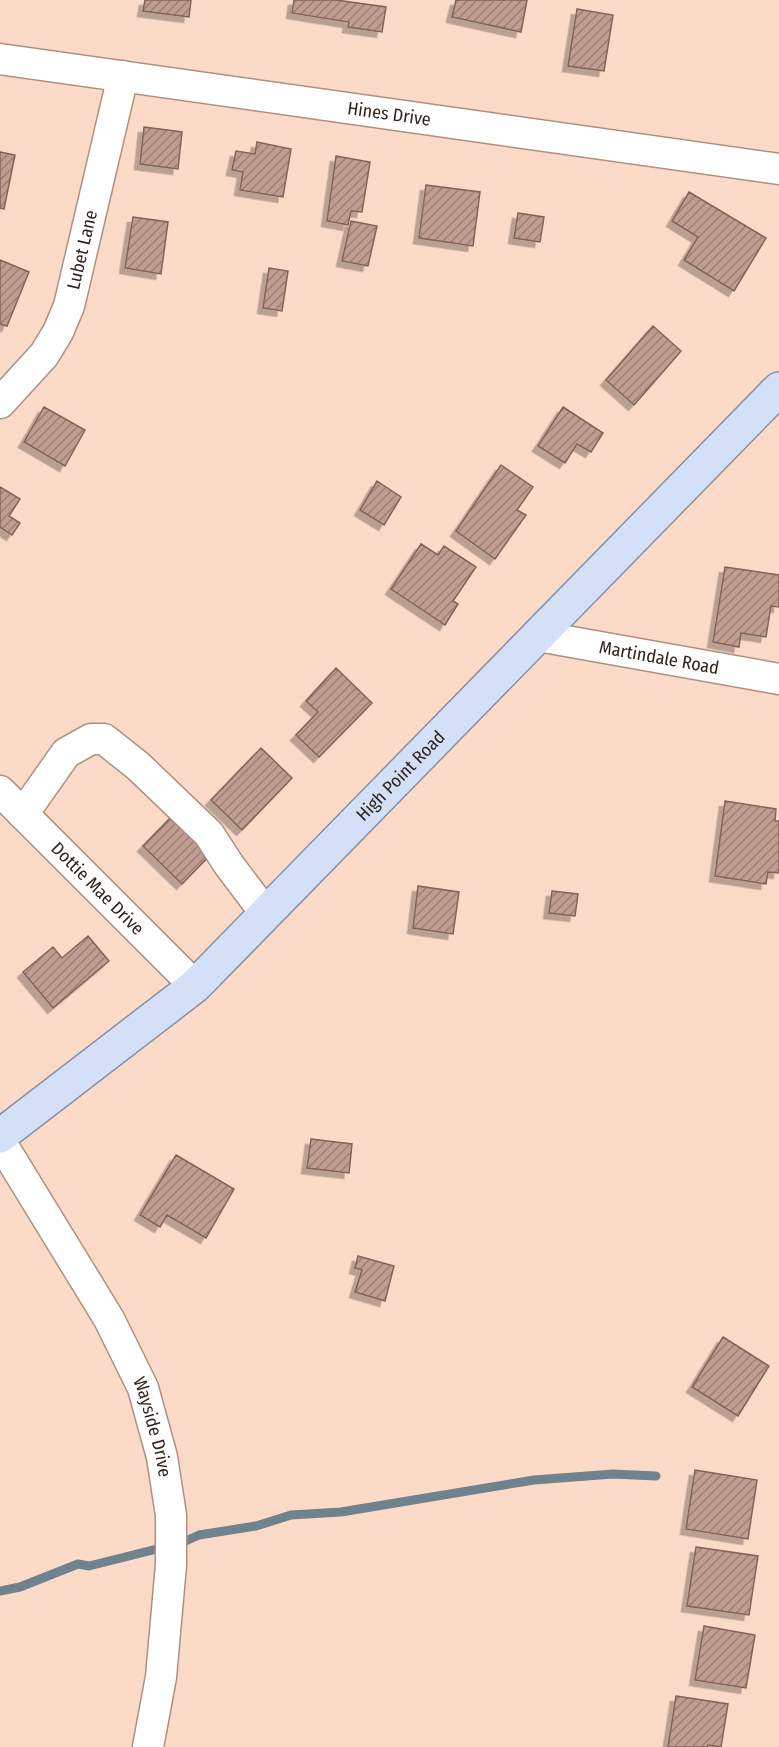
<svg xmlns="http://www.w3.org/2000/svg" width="779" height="1747" viewBox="0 0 779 1747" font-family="'Fira Sans Condensed',sans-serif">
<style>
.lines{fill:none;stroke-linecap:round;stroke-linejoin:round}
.stream{stroke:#6e838e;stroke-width:9}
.building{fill:url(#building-hatch);stroke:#836458;stroke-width:1.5;filter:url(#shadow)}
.minor-casing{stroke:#af907f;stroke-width:33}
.major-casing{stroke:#8691a7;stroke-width:36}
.minor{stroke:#fff;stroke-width:30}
.major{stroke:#d3e0f7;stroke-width:33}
.labels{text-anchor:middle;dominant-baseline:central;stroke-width:5;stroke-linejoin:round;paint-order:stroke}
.street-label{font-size:18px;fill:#30241d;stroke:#faece5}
</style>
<defs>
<pattern id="building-hatch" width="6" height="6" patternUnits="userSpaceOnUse" patternTransform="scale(1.5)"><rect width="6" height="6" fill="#c09d90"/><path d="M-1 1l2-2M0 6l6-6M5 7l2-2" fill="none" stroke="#9c8075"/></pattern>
<filter id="shadow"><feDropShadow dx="-5.5" dy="5.5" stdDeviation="0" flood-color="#0004"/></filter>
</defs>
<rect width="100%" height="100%" fill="#fcdac8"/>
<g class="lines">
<path class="stream" d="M181 1543 199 1535 256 1526 291 1515 341 1512 534 1480 613 1474 656 1476
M0 1591 20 1587 78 1564 89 1566 161 1548"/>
</g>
<path class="building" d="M145 0H191L189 17 143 11Z
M294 0H336L386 7 382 32 348 27 349 22 292 13Z
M456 0H527L521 32 452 17Z
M577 9 613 15 604 71 568 66Z
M144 127 182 132 178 169 140 164Z
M257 142 291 149 283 197 240 190 243 172 232 170 236 151 255 154Z
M0 152 15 155 4 209 0 208Z
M336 156 370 162 362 212 351 211 348 225 327 221Z
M426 185 480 192 473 246 419 238Z
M689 192 766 238 734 291 684 260 698 237 672 221Z
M518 213 544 217 540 242 514 238Z
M133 217 168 222 161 274 125 268Z
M351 221 377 226 368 266 342 261Z
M0 260 29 272 7 326 0 324Z
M269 268 288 271 282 311 263 308Z
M653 326 681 351 634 405 606 380Z
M44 407 85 430 65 466 24 442Z
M563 407 603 433 591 452 577 444 565 463 538 446Z
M501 465 533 487 517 510 526 515 495 559 456 531Z
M377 481 401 497 384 525 360 510Z
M0 487 20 499 9 516 20 523 12 535 0 527Z
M421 544 438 555 444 546 476 567 453 601 458 604 445 625 391 589Z
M725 567 779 575V607L771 606 766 637 741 633 739 647 713 642Z
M336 668 372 703 319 757 296 735 318 712 306 701Z
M261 748 292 778 242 830 211 800Z
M725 801 776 809 775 821H779V873L768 872 766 884 715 876Z
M176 812 215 850 182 884 143 846Z
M418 886 459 892 453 934 413 928Z
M552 891 578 894 575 916 549 913Z
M88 936 109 961 53 1008 23 972 53 947 62 958Z
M311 1139 352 1144 349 1173 307 1168Z
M176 1155 234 1189 206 1238 167 1215 160 1227 140 1215Z
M358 1256 394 1266 385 1301 355 1292 362 1270 355 1268Z
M723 1337 769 1366 738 1416 692 1387Z
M695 1470 757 1480 748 1539 686 1529Z
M696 1547 758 1556 749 1615 687 1606Z
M704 1626 755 1635 746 1688 695 1680Z
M676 1696 728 1704 721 1747 708 1745 707 1747H668Z"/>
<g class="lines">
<defs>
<g id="minor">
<path id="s1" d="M0 59 779 169"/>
<path id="s2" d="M0 403 44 355 58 332 69 306 123 76"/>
<path id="s3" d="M538 636 779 679"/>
<path id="s4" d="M0 791 195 986"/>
<path d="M23 814 66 753 91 739H104L138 766 209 834 229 865 266 914"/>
<path id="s5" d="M0 1141 109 1319 143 1388 162 1457 171 1515V1565L161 1677 148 1747"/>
</g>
<g id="major">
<path id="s6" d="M0 1136 195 986 779 389"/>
</g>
</defs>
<use href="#minor" class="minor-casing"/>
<use href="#major" class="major-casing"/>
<use href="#minor" class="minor"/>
<use href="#major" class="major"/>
</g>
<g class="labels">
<g class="street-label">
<text stroke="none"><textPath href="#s1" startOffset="393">Hines Drive</textPath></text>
<text stroke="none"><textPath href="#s2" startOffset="178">Lubet Lane</textPath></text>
<text stroke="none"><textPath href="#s3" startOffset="123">Martindale Road</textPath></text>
<text stroke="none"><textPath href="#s6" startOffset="540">High Point Road</textPath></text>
<text stroke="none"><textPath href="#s4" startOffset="138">Dottie Mae Drive</textPath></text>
<text stroke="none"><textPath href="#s5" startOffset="326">Wayside Drive</textPath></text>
</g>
</g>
</svg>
